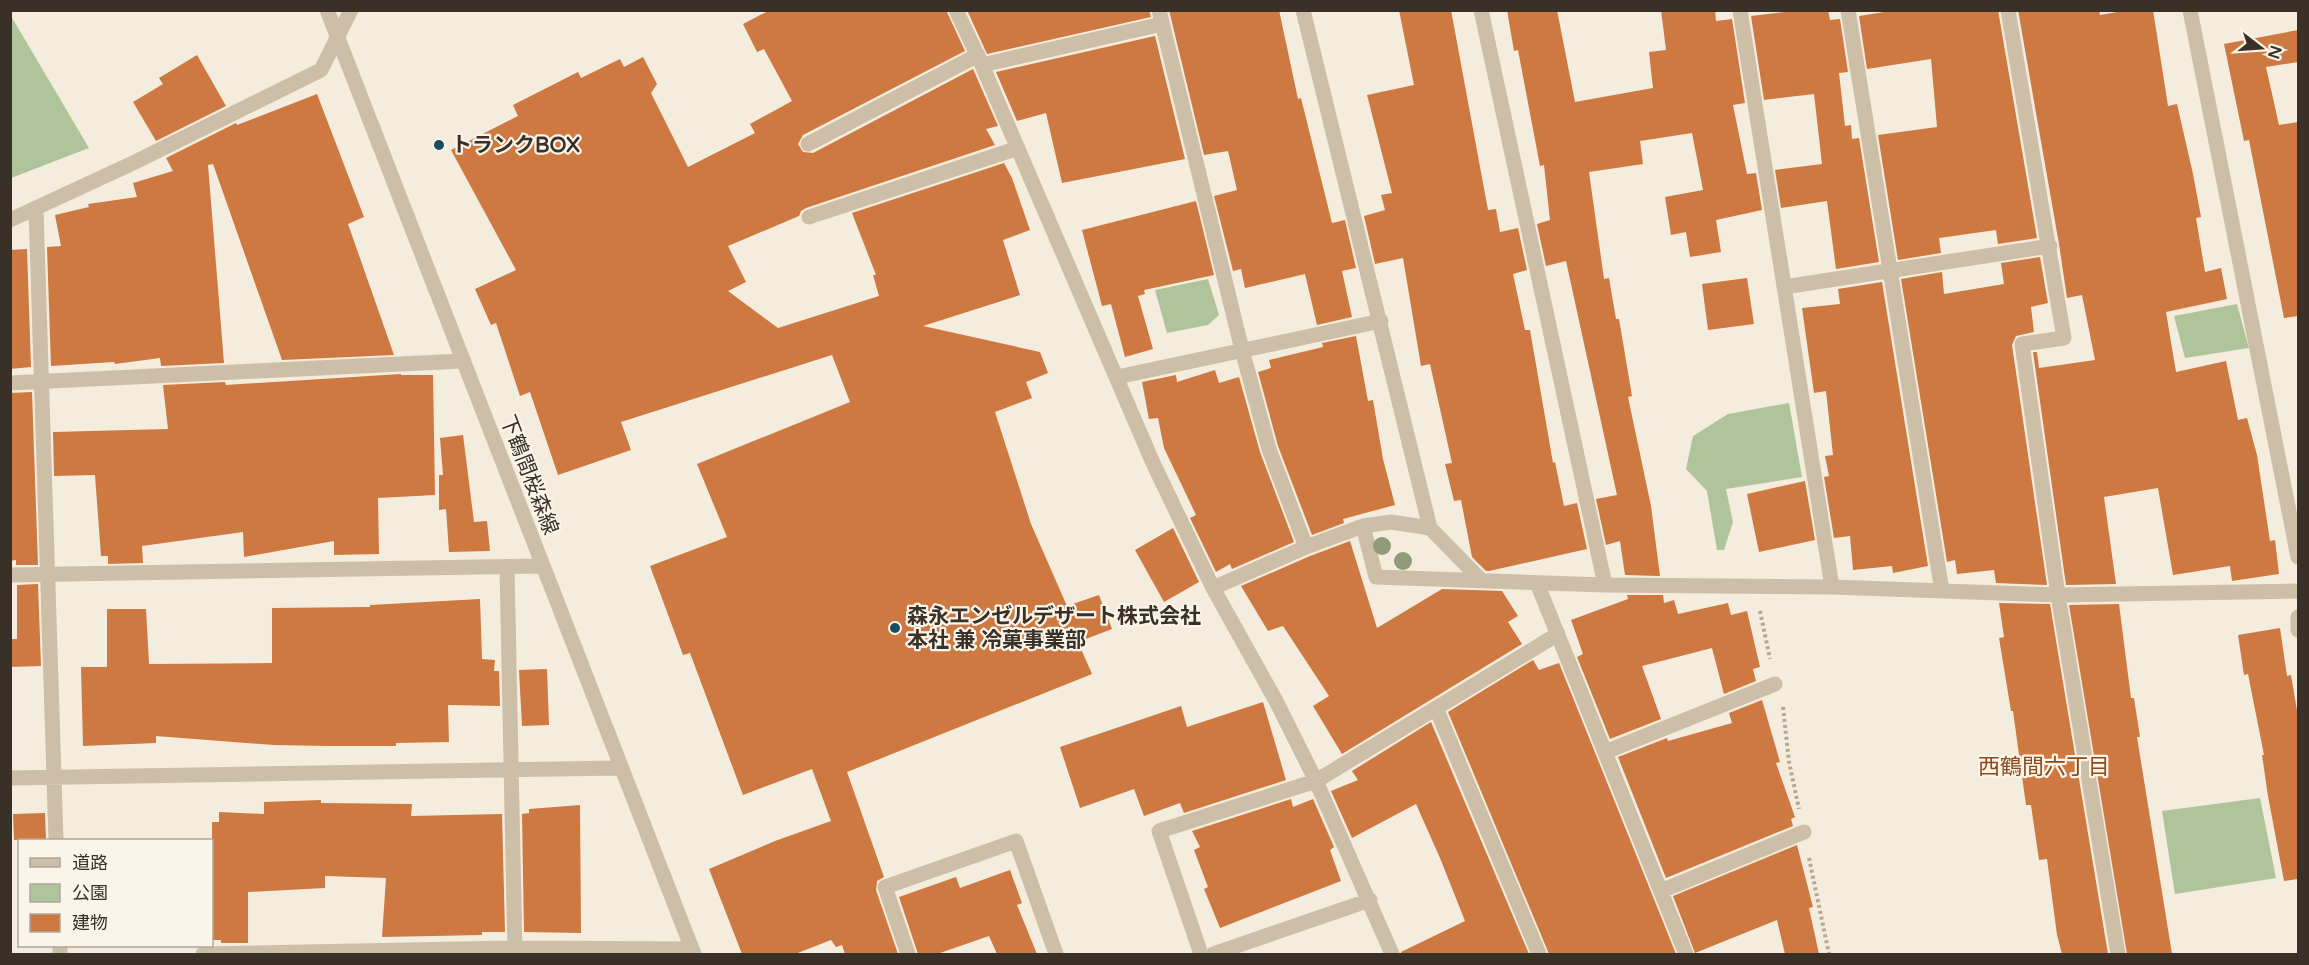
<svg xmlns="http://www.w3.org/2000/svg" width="2309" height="965" viewBox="0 0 2309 965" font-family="'Varela Round','Noto Sans JP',sans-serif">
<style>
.green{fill:#afc49b}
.building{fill:#cd7941}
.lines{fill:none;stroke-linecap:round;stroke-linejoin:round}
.path{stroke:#b9a891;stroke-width:4;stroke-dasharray:3 3;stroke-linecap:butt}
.minor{stroke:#cdbea7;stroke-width:15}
.tree{fill:#919b7a}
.poi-dot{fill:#1b4e5d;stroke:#fbf5e9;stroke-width:2}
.labels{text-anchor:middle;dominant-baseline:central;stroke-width:4.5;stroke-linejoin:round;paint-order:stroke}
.poi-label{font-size:21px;font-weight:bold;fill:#393028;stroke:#fbf5e9;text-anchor:start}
.street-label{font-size:21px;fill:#393028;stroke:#fbf5e9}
.neighbourhood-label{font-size:22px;fill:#8c491c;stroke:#fbf5e9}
</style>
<rect width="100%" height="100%" fill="#f4ecdc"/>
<path class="green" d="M11 16 89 148 11 178H10Z
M1208 279 1219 315 1208 325 1167 333 1155 290Z
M2237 304 2249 348 2185 358 2174 316Z
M1789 403 1802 477 1726 489 1733 522 1724 550H1717L1707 491 1686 469 1693 436 1728 414Z
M2260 798 2276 878 2175 894 2162 811Z"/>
<path class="building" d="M770 10H946L965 51 803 135 798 144 803 152 813 153 973 69 998 126 986 129 995 145 806 208 801 211 799 216 728 246 746 282 728 291 778 328 879 296 873 275H876L852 213 1004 163 1012 178 1030 230 1003 240 1020 295 923 326 1040 352 1048 373 1026 382 1032 398 995 412 1031 524 1067 606 1099 595 1112 629 1078 642 1092 674 847 772 884 877 877 881 876 890 898 954H845L842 945 836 947 831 940 795 954H742L709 869 775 841 831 821 812 769 743 795 690 653 683 655 650 566 727 537 697 464 850 402 832 355 621 422 631 450 558 475 530 392 520 396 496 323 491 325 475 289 516 270 451 150 518 116 513 105 578 72 581 78 620 59 624 67 643 57 657 84 651 93 688 167 755 133 750 124 792 101 764 49 757 52 743 24Z
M967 10H1149L1151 17 987 54Z
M1169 10H1279L1298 99 1301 98 1332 223 1345 220 1356 268 1342 271 1352 317 1317 325 1305 274 1245 288 1241 269 1233 271 1214 196 1237 190 1228 151 1204 155Z
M1399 10H1451L1488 210 1496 209 1500 232 1518 228 1527 270 1513 274 1525 330H1530L1553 463 1555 462 1564 506 1577 503 1587 549 1489 571H1486L1472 557 1461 500 1454 501 1445 464 1452 463 1430 364 1421 366 1403 258 1375 264 1364 216 1385 210 1381 195 1392 193 1367 95 1414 85Z
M1507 10H1557L1575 102 1653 88 1649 52 1666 50 1661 10H1715L1716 21 1732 19 1745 103 1733 105 1747 174 1756 173 1762 210 1716 220 1721 252 1690 257 1686 232 1671 235 1665 197 1703 190 1692 133 1640 141 1643 164 1589 172 1604 279 1609 278 1616 319H1619L1632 396 1628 397 1651 506 1660 576 1625 575 1620 541 1606 545 1596 499 1617 495 1566 261 1546 266 1537 224 1550 220 1544 165 1540 166 1518 50 1514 51Z
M1801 10H1828L1830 20 1840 19 1848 72 1839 73 1845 126 1851 125 1852 139 1859 138 1879 262 1836 269 1827 201 1781 208 1775 170 1822 164 1814 94 1764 100 1751 16Z
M1897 10H1998L2037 238 1998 244 1996 230 1939 238 1941 253 1898 260 1878 135 1937 127 1931 59 1867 69 1859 16Z
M2018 10H2099L2100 15 2129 10H2153L2168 106 2177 104 2193 174 2201 217 2196 218 2205 272 2221 268 2227 299 2166 312 2176 372 2226 361 2238 420 2247 418 2257 455 2270 541 2275 540 2279 574 2232 581 2230 566 2173 575 2158 488 2104 497 2116 584 2066 585 2033 352H2037L2039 368 2095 360 2082 295 2067 298 2059 244Z
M2298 30V62L2266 67 2279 125 2298 122V316L2284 318 2249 140 2244 141 2224 44Z
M1155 36 1185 159 1062 183 1046 113 1017 121 996 72Z
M197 55 226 106 156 141 133 102 163 84 159 78Z
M317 94 364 217 348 224 394 355 282 360 213 164 208 165 224 363 161 366 160 358 115 364 114 362 51 366 47 247 61 246 55 215 89 207 88 204 137 197 133 183 173 171 166 158 236 123 237 125Z
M1196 201 1214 275 1144 290 1145 294 1138 296 1153 349 1125 357 1111 304 1102 306 1082 230Z
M27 249 31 367 10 369V250Z
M2040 257 2048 303 2031 307 2034 332 2016 336 2012 345 2047 585 1996 583 1994 570 1957 574 1955 560 1947 562 1901 279 1942 272 1944 294 2004 284 2001 263Z
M1747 278 1754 324 1708 330 1702 284Z
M1882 282 1928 566 1893 573 1892 566 1853 570 1850 536 1834 538 1824 477 1829 476 1825 456 1833 455 1826 391 1814 393 1802 308 1840 304 1838 289Z
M1356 336 1368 401 1373 400 1383 459 1395 505 1343 519 1344 523 1312 535 1278 446 1258 372 1271 368 1269 360 1323 347 1322 343Z
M1215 370 1219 383 1239 377 1260 452 1294 542 1232 569 1230 564 1216 572 1190 518 1196 515 1164 448 1158 418 1149 419 1142 382 1176 375 1177 382Z
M401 374V375H433L435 495 378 498 379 554 334 555V541L244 557 243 532 142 546 143 563 108 564V556H101L95 475 54 476 53 432 168 429 163 385 225 382 226 385Z
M32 392 38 565H16V560L10 561V393Z
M463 435 474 522 487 521 490 551 449 552 446 509 439 510V475H443L440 438Z
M1805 481 1815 540 1759 552 1747 494Z
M1173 528 1199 582 1164 602 1135 550Z
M1350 541 1377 628 1442 589 1502 591 1518 616 1508 622 1522 644 1342 754 1313 706 1329 696 1283 626 1268 631 1241 586 1310 556Z
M38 584 41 666 10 667V639H17V585Z
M1627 595H1663L1664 603 1674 600 1678 614 1728 603 1731 615 1747 611 1760 667 1753 669 1756 681 1724 694 1712 648 1642 666 1661 719 1610 739 1577 657 1583 654 1571 620 1628 599Z
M480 599 482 659 495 660 494 671H499L500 706 448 705 449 742 396 743V746H328L274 745 156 736V743L83 746 81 667H107V609H146L149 664 272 663V608L370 607V605Z
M1999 603 2050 604 2108 954H2062L2057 935 2047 859 2039 860 2031 805H2026L2013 711H2011L1999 638 2004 637Z
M2119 604 2131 698H2134L2140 737H2137L2172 954H2127L2069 605Z
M2280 628 2287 676 2291 675 2298 716V879L2284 881 2268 796 2262 755H2264L2248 674 2244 675 2238 635Z
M1533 660 1539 670 1559 663 1676 954H1549L1448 712Z
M547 669 549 725 522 726 519 670Z
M1762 700 1780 762 1776 763 1795 817 1791 819 1793 826 1666 878 1618 757 1667 738 1668 741 1732 723 1729 713Z
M1263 702 1286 780 1184 813 1180 803 1144 816 1134 789 1080 808 1060 747 1181 706 1187 727Z
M1431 722 1529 954H1402L1401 952 1465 921 1440 858 1416 804 1352 838 1331 791 1358 780 1352 771Z
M1291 799 1293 807 1313 799 1334 847 1330 850 1341 881 1220 928 1204 889 1208 887 1194 850 1200 847 1192 831Z
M321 800V803L412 804 411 816 502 814 505 932H482V935L382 937 386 878 325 876V888L248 892V943H221V940H212V822H219V812L264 814V802Z
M580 805 581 933 524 932 522 814 529 813V809Z
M45 813 46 840H14L13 814Z
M1797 845 1813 907 1809 908 1819 954H1785L1777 920 1695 953 1673 896Z
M1010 870 1022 903 1017 905 1037 954H997L989 936 937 954H918L899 897 956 877 960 888Z"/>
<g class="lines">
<path class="path" d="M1760 611 1770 659
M1783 707 1789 762 1799 809
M1809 858 1829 954"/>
<path class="minor" d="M327 10 694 954
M956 10 982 65 1153 463 1213 588 1276 701 1316 781 1392 954
M1159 10 1242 350 1269 449 1306 547 1363 526 1391 522 1430 528
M1303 10 1430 528 1480 579
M1481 10 1605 585
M1740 10 1832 587
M1848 10 1942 591
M2008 10 2064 338 2022 344 2058 595 2118 954
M2190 10 2298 557
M982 65 1162 24
M808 144 978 55
M36 209 56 840
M809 217 1018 148
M10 220 133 163 321 70 351 10
M1784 287 2050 246
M1117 377 1381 321
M10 383 462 361
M1363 526 1376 577 1605 585 1832 587 2058 595 2298 591
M507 567 515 954
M10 575 542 566
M1537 583 1686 954
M1213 588 1306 547
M2298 617V630
M1436 708 1539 954
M1605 752 1775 684
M10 778 621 768
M1661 891 1804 832
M60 946V954
M203 954 515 948 692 949
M908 954 885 887 1016 841 1056 954
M1201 954 1159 831 1316 781 1558 634
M1213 954 1370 900"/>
</g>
<g class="tree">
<circle cx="1382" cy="546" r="9"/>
<circle cx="1403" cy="561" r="9"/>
</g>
<g class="poi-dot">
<circle cx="439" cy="145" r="6"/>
<circle cx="895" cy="628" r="6"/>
</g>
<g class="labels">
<g class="poi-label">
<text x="451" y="145">トランクBOX</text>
<text x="907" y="616">森永エンゼルデザート株式会社<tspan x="907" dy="24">本社 兼 冷菓事業部</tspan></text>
</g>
<g class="street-label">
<text transform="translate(529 475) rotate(69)">下鶴間桜森線</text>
</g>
<g class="neighbourhood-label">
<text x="2044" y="767">西鶴間六丁目</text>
</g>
</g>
<rect width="2309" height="965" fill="none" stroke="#393028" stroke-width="24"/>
<rect x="18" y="839" width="195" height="108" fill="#fbf5e9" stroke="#ada69c" stroke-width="1.5"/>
<rect x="30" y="858" width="30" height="9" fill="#cdbea7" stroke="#ada69c" stroke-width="1.5"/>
<text x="72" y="869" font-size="18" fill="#393028">道路</text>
<rect x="30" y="884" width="30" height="18" fill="#afc49b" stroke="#ada69c" stroke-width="1.5"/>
<text x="72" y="899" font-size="18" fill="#393028">公園</text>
<rect x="30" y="914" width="30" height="18" fill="#cd7941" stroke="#ada69c" stroke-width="1.5"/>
<text x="72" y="929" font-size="18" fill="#393028">建物</text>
<g transform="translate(2261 48) rotate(107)" stroke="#fbf5e9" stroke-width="4.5" paint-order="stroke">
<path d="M0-4.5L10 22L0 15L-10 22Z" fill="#393028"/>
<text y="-9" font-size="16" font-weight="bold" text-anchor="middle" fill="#393028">N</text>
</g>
</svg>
